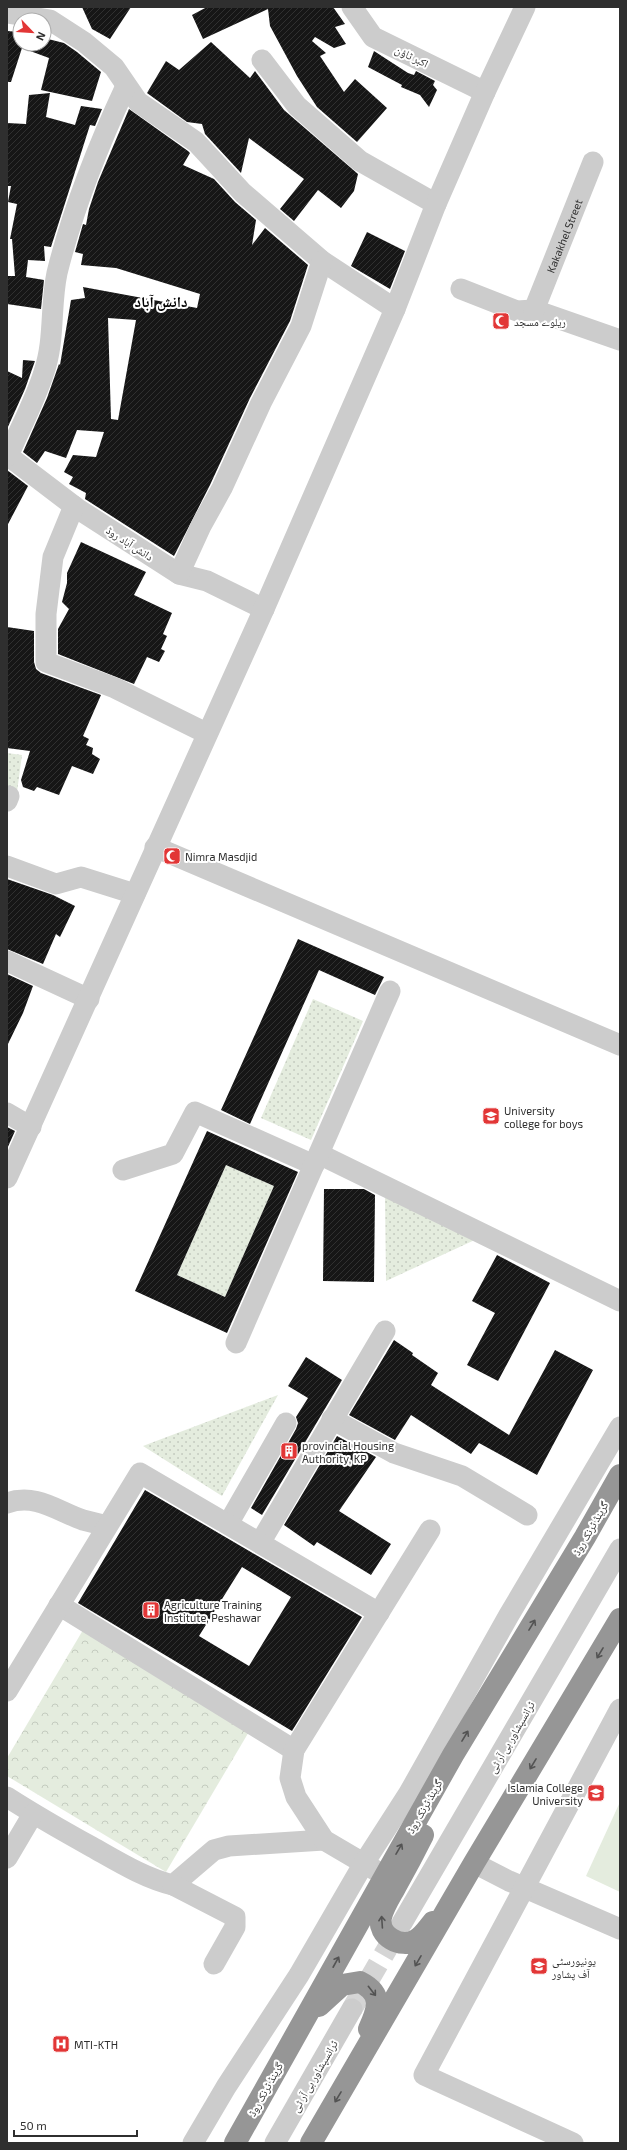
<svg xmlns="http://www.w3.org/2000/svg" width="627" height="2150" viewBox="0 0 627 2150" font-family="'Exo 2','Noto Naskh Arabic',sans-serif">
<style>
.grass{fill:url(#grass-dots)}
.forest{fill:url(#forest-crowns)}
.pitch{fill:#e4ecde}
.building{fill:url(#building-hatch);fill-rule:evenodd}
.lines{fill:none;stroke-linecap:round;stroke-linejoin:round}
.minor-tunnel{stroke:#d5d5d5;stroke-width:21;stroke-dasharray:21 10;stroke-linecap:butt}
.minor{stroke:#ccc;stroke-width:21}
.highway{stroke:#969696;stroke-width:22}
.oneway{stroke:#535353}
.labels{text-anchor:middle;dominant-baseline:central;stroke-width:4;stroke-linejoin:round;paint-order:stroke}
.street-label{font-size:11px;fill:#2f2f2f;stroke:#fff}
.poi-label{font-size:11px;fill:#2f2f2f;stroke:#fff;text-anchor:start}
.district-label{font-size:15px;font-weight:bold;fill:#000;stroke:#fff}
</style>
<defs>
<pattern id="grass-dots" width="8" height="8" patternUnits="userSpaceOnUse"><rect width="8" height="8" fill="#e4ecde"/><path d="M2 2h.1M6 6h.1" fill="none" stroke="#c4cbbf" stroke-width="1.8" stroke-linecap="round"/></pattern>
<pattern id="forest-crowns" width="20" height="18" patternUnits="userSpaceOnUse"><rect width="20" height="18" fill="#e4ecde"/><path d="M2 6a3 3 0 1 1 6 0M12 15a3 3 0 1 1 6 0" fill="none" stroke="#c4cbbf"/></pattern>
<pattern id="building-hatch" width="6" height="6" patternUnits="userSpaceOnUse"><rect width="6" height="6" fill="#161616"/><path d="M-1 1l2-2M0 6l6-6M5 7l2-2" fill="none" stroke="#303030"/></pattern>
</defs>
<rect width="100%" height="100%" fill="#fff"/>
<path class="grass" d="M7 753 22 755 17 792 7 789Z
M313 999 363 1021 311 1140 261 1118Z
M226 1165 274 1186 225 1297 177 1275Z
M385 1194 479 1238 386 1281Z
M278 1395 222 1496 143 1446Z"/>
<path class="forest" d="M83 1630 250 1730 166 1872 7 1776V1758Z"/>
<path class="pitch" d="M620 1802V1892L586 1876Z"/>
<path class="building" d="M82 7H131L110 39 92 29Z
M207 7H333L345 24 335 27 346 44 334 48 315 37 312 41 326 53 320 56 344 92 355 79 387 108 357 142 317 107 297 76 270 26 268 9 203 39 192 15Z
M7 31 20 32V44H44V38L64 43 77 52 101 72 92 101 41 90 49 58 22 48 11 82H7Z
M211 42 250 78 255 71 284 110 358 174 354 191 341 208 318 190 294 221 280 209 304 179 249 138 241 173 205 134 202 124 187 122 147 93 166 61 179 70Z
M374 51 408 73 414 75 416 71 435 81 433 85 437 90 429 107 420 95 401 87 402 85 368 67Z
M50 93 46 117 75 125 81 106 102 109 95 126 90 125 51 247 44 246 45 261 28 260 26 277 44 280 41 309 7 304V276H15L12 239H10L17 204 8 202 11 186H7V123L26 124 29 95Z
M129 109 188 151 190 153 183 165 214 179 235 202 256 220 252 245 265 228 308 265 290 321 250 398 210 485 174 556 85 499 86 493 69 484 73 477 64 472 73 455 96 457 104 432 77 430 66 458 45 451 37 463 23 452 47 398 59 364 60 365 71 300 85 298 83 287 197 308 200 294 116 268 81 265 83 254 75 252 83 224 86 225 89 209 98 182ZM108 318 136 320 118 420 111 419Z
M367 232 405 251 390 289 351 266Z
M23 360 35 361 25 389 7 429V371L22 378Z
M7 470 28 486 7 526Z
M81 542 146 572 134 595 172 613 163 634 167 636 161 649 165 651 159 662 147 657 134 684 58 654V629L69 609 62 602 67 583V573Z
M7 627 34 631V662L36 669 41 673 101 695 83 736 89 739 86 745 93 748 92 754 100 759 93 774 72 766 59 795 37 787 34 791 23 787 21 780 30 751 7 748Z
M7 879 53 895 75 906 60 937 56 934 43 964 7 949Z
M298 939 384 977 375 995 319 970 250 1124 221 1110Z
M7 974 33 986 23 1013 7 1046Z
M7 1127 15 1131 7 1149Z
M207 1131 298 1172 227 1333 135 1291ZM226 1165 274 1186 225 1297 177 1275Z
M324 1189H364L375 1195 374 1282 323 1281Z
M497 1255 550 1283 498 1381 467 1365 495 1313 472 1301Z
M394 1340 413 1353 412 1355 438 1373 431 1385 509 1435 555 1350 593 1370 537 1475 479 1443 471 1454 411 1415 395 1440 349 1415Z
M306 1357 342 1380 262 1515 251 1508 296 1429 298 1423 296 1417 308 1398 288 1386Z
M337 1436 376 1457 339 1511 391 1544 371 1575 317 1542 314 1546 284 1525Z
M145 1490 362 1617 292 1731 78 1603ZM242 1567 291 1597 249 1666 199 1636Z"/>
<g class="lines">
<path class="minor-tunnel" d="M352 2009 401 1925"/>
<g class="minor">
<path d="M352 7 373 37 485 92"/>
<path d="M7 13 50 20 84 42 114 67 138 102 196 142 243 193 322 261 395 309"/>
<path d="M262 60 297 106 360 161 436 204"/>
<path d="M461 289 517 311 534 310 620 340"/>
<path id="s1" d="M534 310 593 162"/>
<path d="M7 455 78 509 179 574 207 581 264 609"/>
<path d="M8 456C20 428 35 401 44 372 55 340 50 306 57 273 73 208 98 146 126 86"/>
<path d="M74 506 53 557 46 614V662L115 688 206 733"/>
<path d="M179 574 201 526 222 488 261 403 301 326 322 261"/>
<path d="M7 796H9L7 801"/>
<path d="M155 847 620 1045"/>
<path d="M7 866 56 884 81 877 135 894"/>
<path d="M7 961 89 999"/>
<path d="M7 1113 31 1127"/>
<path d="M319 1154 620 1301"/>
<path d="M123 1170 173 1154 195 1112 314 1165"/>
<path d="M7 1178 264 609 395 309 436 204 485 92 525 7"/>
<path d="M236 1343 390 991"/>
<path d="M332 1419 394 1453 462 1476 527 1515"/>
<path d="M7 1503C36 1493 57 1511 83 1520 91 1522 99 1524 107 1526"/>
<path d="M228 1524 286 1423"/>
<path d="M260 1543 385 1331"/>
<path d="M59 1605 294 1750"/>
<path d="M7 1691 140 1473 379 1613"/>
<path d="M7 1797C35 1815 63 1831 92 1847 117 1861 144 1878 173 1885L214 1850 229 1846 324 1840"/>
<path d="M7 1858 33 1814"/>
<path d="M474 1863 509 1881 620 1929"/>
<path d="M375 1870 324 1840 296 1797 290 1778 294 1750 430 1530"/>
<path d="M173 1885 235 1917V1927L214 1964"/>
<path d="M402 1923 620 1549"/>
<path d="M193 2143 226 2087 299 1975 364 1863 409 1793 509 1615 620 1427"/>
<path d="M275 2143 352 2009"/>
<path d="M573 2143 424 2075 620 1709"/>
</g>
<path class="highway" d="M423 1835C415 1851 406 1868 397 1884 392 1894 384 1905 381 1917 377 1936 401 1949 416 1940 423 1936 428 1928 433 1922
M319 2006 342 1985 360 1982C384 1994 378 2009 369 2029
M235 2143 453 1755 585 1537 620 1475
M311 2143 474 1863 620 1619"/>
</g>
<defs><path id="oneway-shaft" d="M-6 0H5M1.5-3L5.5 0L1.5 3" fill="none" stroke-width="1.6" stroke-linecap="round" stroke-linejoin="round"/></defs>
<g class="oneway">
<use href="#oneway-shaft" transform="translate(532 1625) rotate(-59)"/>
<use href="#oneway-shaft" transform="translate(600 1653) rotate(121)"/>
<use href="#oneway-shaft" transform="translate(465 1736) rotate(-59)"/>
<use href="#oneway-shaft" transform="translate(533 1764) rotate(121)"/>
<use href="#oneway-shaft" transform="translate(399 1849) rotate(-60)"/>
<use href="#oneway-shaft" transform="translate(382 1922) rotate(-94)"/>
<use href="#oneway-shaft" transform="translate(418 1961) rotate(120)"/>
<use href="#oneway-shaft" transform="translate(336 1962) rotate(-61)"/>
<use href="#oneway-shaft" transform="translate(372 1991) rotate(52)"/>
<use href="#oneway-shaft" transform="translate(338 2097) rotate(121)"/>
</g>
<defs>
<symbol id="mosque-square" viewBox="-11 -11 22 22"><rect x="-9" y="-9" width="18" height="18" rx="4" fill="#e23636" stroke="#fff"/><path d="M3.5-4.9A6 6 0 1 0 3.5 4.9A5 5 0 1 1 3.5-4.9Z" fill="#fff"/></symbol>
<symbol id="university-square" viewBox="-11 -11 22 22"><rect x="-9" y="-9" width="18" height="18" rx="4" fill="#e23636" stroke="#fff"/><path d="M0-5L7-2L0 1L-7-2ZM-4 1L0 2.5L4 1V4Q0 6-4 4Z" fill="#fff"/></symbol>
<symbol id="building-square" viewBox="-11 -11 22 22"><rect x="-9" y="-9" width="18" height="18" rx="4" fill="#e23636" stroke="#fff"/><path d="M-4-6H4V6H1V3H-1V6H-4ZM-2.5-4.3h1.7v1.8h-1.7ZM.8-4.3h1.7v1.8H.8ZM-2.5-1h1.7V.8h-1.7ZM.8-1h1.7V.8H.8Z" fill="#fff"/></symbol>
<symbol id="hospital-square" viewBox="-11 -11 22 22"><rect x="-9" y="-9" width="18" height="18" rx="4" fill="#e23636" stroke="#fff"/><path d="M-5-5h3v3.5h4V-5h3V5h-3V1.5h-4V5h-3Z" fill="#fff"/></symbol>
</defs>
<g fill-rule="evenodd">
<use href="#mosque-square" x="491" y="311" width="20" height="20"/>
<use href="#mosque-square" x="162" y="846" width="20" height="20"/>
<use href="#university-square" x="481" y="1106" width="20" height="20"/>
<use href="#building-square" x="279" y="1441" width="20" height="20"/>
<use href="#building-square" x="141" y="1600" width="20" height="20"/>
<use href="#university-square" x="586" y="1783" width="20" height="20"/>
<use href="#university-square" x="529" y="1956" width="20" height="20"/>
<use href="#hospital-square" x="51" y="2034" width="20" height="20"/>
</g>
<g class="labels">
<g class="street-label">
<text transform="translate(412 56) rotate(26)">اکبر ٹاؤن</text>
<text stroke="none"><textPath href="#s1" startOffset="80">Kakakhel Street</textPath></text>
<text transform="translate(130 543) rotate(33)">دانش آباد روڈ</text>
<text transform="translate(590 1528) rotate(-60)">گرینڈ ٹرنک روڈ</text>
<text transform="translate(511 1737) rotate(-60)">ٹرانسپشاور بی آر ٹی</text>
<text transform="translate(424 1806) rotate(-60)">گرینڈ ٹرنک روڈ</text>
<text transform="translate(314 2076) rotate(-60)">ٹرانسپشاور بی آر ٹی</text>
<text transform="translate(265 2089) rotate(-61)">گرینڈ ٹرنک روڈ</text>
</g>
<g class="poi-label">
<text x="514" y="321">ریلوے مسجد</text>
<text x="185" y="856">Nimra Masdjid</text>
<text x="504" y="1110">University<tspan x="504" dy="13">college for boys</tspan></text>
<text x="302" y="1445">provincial Housing<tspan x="302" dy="13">Authority, KP</tspan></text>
<text x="164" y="1604">Agriculture Training<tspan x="164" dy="13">Institute, Peshawar</tspan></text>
<text x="583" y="1787" text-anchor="end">Islamia College<tspan x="583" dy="13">University</tspan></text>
<text x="552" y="1960">یونیورسٹی<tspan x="552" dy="13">آف پشاور</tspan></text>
<text x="74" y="2044">MTI-KTH</text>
</g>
<g class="district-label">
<text x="161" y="301">دانش آباد</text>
</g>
</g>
<rect width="627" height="2150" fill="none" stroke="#2f2f2f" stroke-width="16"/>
<g transform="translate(32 32) rotate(115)"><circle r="19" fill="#ffffff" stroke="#acacac"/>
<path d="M0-3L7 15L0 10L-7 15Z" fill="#e23636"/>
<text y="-6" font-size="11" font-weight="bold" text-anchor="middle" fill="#2f2f2f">N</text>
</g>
<path d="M14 2130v6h123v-6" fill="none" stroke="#2f2f2f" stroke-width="2"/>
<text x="20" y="2130" font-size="12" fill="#2f2f2f" stroke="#ffffff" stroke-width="3" paint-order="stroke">50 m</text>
</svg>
